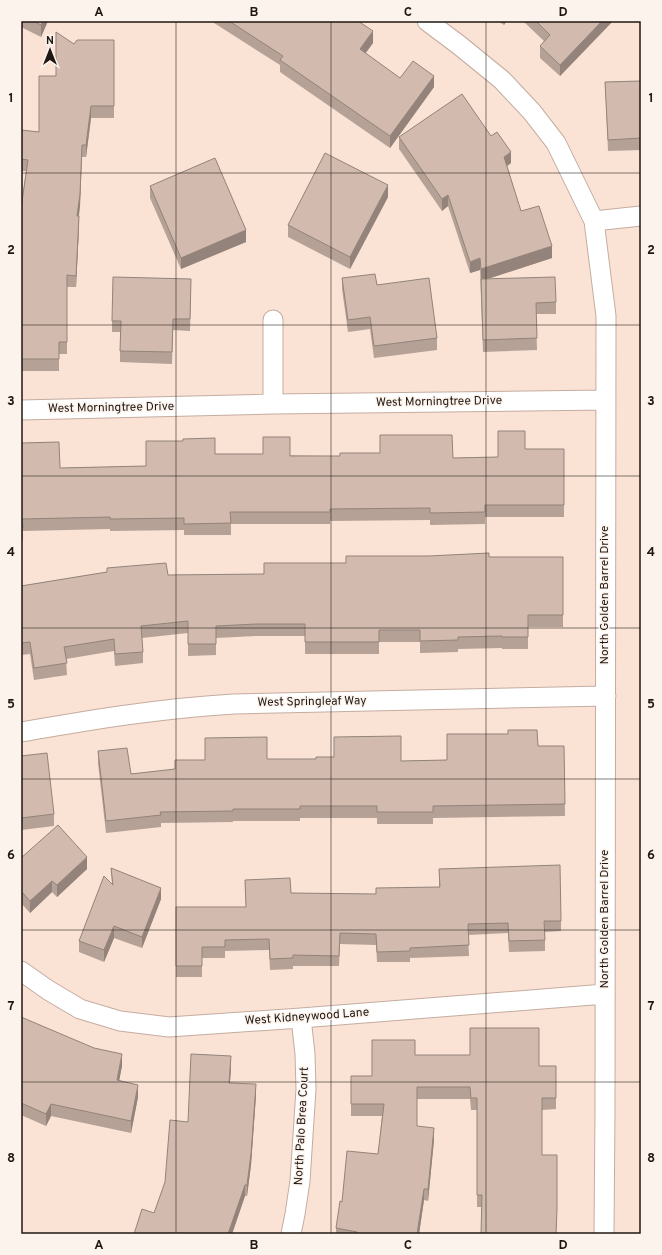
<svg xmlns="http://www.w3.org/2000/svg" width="662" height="1255" viewBox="0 0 662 1255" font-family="Overpass,sans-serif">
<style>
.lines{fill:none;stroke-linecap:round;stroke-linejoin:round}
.minor-casing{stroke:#c4ada0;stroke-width:21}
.minor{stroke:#fff;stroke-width:19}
.wall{fill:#b5a196}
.shaded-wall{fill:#93837a}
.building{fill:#d2bbae;stroke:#93837a}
.grid{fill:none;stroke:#1f1712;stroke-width:1;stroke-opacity:0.55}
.labels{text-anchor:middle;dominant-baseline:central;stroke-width:3;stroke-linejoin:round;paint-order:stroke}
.street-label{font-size:12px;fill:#1f1712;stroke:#fdf3ed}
.neatline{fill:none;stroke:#1f1712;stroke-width:1.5}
.grid-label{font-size:13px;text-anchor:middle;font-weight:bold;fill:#1f1712}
</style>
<rect width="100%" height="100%" fill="#fae2d5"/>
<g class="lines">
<defs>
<path id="minor" d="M427 21 459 45 502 80 532 112 556 143 594 221 606 316 605 1111 604 1234
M594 221 641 216
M273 320V404
M21 410 273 404 605 400
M21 732C92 720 162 708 234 704L606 696
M21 971 48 990 80 1009 120 1021 169 1027 301 1018 605 994
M291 1234 295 1214 300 1181 306 1089 305 1054 301 1018"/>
</defs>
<use href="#minor" class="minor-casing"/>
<use href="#minor" class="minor"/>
</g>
<path class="wall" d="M21 21H48L41 37 21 27Z
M211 21H358L373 43 365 53 400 78 434 87 390 148 280 72V65Z
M498 21H506L504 25Z
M523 21H613L560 76 540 58V46L544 41Z
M114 40V118H91L86 157H82L80 206 79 216V227L76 287H67V354H59V371H21V208L26 171H21V130L39 132 56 76 74 44Z
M641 81V150L608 151 605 82Z
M399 137 511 163 507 166 521 211 552 258 488 279 556 302V314H536L537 350 483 352 480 270 470 273 448 206 442 211 399 149Z
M150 186 246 242 181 269 150 198Z
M388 197 350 269 288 237V225Z
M342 278 377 285 437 338V350L374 358 370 329 348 332 342 289Z
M191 279 190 331 173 330 172 364 120 362V332H112V321Z
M21 443 60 468 146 466 215 454 453 458 498 457 525 449H564V517H485V524L430 525V520L330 521V524H231V535H184V530L110 531V529L23 531V540H21Z
M489 557H563V627H528V649H502V648L458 649V652L420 653V642H379V654H305V636H256L216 638V655L188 656V633L142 638 143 652V663L115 666 114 651 66 659 67 675 34 680 30 654 21 655V586L107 572V568L168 575 264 574 346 563Z
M538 746H564L565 816 433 818V824H377V818H300V821H233V822L161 823V827L106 833 98 763V751L131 774 267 759 401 761 447 760Z
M21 756 54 814V826L21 830Z
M21 858 87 869 57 897 52 892 30 913 21 903Z
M111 868 161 899 142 948 114 938 104 962 79 952V941L112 884Z
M439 869 561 921V931L545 932V951L509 952 508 933 468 935 469 956 410 958V962H377L376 945 340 944 339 966H293V969L270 970 269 950 225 951V958H202V977H176V907H246L245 880 291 893 376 894 439 887Z
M21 1017 122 1066 119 1080 138 1097 131 1133 51 1116 46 1126 21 1115Z
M415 1055 539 1066H556V1109L542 1110V1155L557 1221 556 1234H481L482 1207H477V1110H471L470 1099H417V1126L434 1140 428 1201 424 1200 419 1234H336V1228L342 1202 378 1154 382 1116H351V1076H372Z
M231 1068 230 1083 256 1095 251 1165 247 1196H245L232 1234H134L154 1213 188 1122Z"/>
<path class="shaded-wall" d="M43 21H48L41 37V25Z
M504 21H506L504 25Z
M602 21H613L560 76V65Z
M373 31V43L360 61V49Z
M434 76V87L390 148V136Z
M91 106V118L86 157V145Z
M82 145 80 206 77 227V216Z
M511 152V163L504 168V157Z
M388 185V197L350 269V257Z
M448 195V206L442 211V199Z
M79 216V227L76 287V276Z
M246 230V242L181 269V258Z
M552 246V258L481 281V269Z
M480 258V270L470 273V262Z
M87 857V869L57 897V885Z
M52 881V892L30 913V901Z
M161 888V899L142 948V937Z
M114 926V938L104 962V950Z
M122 1054V1066L117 1092V1080Z
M231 1056V1068L229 1094V1083Z
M256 1084V1095L251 1165 247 1196V1185Z
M138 1085V1097L131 1133V1121Z
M51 1104V1116L46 1126V1114Z
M434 1128V1140L428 1201V1189Z
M245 1185V1196L232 1234H228Z
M424 1189V1200L419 1234H417Z"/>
<path class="building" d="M33 21H43L41 25Z
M229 21H358L373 31 360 49 400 78 413 61 434 76 390 136 280 60 283 56Z
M536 21H602L560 65 540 46 550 35Z
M56 32 74 44 77 40H114V106H91L86 145H82L80 194 77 216H79L76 276 67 275V342H59V359H21V208L28 160 21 159V130L39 132V76H56Z
M641 81V138L608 140 605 82Z
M462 94 491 136 497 132 511 152 504 157 521 211 539 206 552 246 481 269 480 258 470 262 448 195 442 199 399 137Z
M325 153 388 185 350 257 288 225Z
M215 158 246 230 181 258 150 186Z
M375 274 377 285 429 278 437 338 374 346 370 317 348 320 342 278Z
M113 277 191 279 190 319H173L172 352 120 351 121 321H112Z
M555 277 556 302 536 303 537 338 483 340 481 279Z
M498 431H525V449H564V505H485V512L430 513V508L330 509V512H230L231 523 184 524V518L110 519V517L22 519 23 528H21V443L59 442 60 468 146 466V441H183V439L215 438V454H263V437H290V456H340V453H380V435H452L453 458 498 457Z
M489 553V557H563V615H528V637H502V636L458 637V640L420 641V630H379V642H305V624H256L216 626V644H188V621L141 626 143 652 115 654 114 639 64 647 67 663 34 668 30 642 21 643V591H22L21 586 107 572V568L166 563 168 575 264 574V563H346V556H429Z
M508 730H537L538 746H564L565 804 433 806V812H377V806H300V809H233V811L160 812 161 815 106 821 98 751 127 748 131 774 175 769V760H205V738L267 737V759H316V757H334V737L401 736V761L447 760V734H508Z
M47 753 54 814 21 818V756Z
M58 825 87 857 57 885 52 881 30 901 21 891V858Z
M560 865 561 921H544L545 940 509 941 508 923 468 924 469 945 410 948V951L377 952 376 934 340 933 339 956 293 955V958L270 959 269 939 225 940V947H202V966H176V907H246L245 880 290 878 291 893 376 894V888L440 887 439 869Z
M111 868 161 888 142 937 114 926 104 950 79 941 104 876 113 885Z
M21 1017 94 1048 122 1054 117 1080 138 1085 131 1121 51 1104 46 1114 21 1103Z
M470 1028H539V1066H556V1098H542V1155H557V1209L556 1234H481L482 1195H477V1098H471L470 1087H417V1126L434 1128 428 1189H424L417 1234H357V1232L336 1228 340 1201 342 1202 347 1151 378 1154 384 1104H351V1076H372V1040H415V1055H470Z
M191 1054 231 1056 229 1083 256 1084 251 1154 247 1185H245L228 1234H134L142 1209 154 1213 165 1182 170 1120 188 1122Z"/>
<path class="grid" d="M176 21V1234M331 21V1234M486 21V1234M21 173H641M21 325H641M21 476H641M21 628H641M21 779H641M21 930H641M21 1082H641"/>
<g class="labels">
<g class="street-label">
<text transform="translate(439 402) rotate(-1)">West Morningtree Drive</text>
<text transform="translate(111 408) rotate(-1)">West Morningtree Drive</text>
<text transform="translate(605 595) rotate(-90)">North Golden Barrel Drive</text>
<text transform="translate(312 702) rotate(-1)">West Springleaf Way</text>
<text transform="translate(605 919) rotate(-90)">North Golden Barrel Drive</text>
<text transform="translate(307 1017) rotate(-4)">West Kidneywood Lane</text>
<text transform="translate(302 1126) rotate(-87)">North Palo Brea Court</text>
</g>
</g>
<rect width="662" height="1255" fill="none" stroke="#fdf3ed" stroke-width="44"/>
<g transform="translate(50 50)" stroke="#fdf3ed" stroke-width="3" paint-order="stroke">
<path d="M0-3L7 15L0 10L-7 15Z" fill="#1f1712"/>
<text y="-6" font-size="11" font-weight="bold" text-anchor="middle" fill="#1f1712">N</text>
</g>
<rect x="22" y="22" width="618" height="1211" class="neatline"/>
<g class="grid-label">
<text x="99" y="16">A</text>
<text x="254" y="16">B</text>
<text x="408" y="16">C</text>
<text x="563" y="16">D</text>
<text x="11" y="102">1</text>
<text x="651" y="102">1</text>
<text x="11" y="254">2</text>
<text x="651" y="254">2</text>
<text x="11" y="405">3</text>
<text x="651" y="405">3</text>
<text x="11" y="556">4</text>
<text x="651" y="556">4</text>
<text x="11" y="708">5</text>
<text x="651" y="708">5</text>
<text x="11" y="859">6</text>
<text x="651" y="859">6</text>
<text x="11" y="1010">7</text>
<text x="651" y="1010">7</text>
<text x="11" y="1162">8</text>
<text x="651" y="1162">8</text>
<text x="99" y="1249">A</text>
<text x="254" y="1249">B</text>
<text x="408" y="1249">C</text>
<text x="563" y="1249">D</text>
</g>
</svg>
